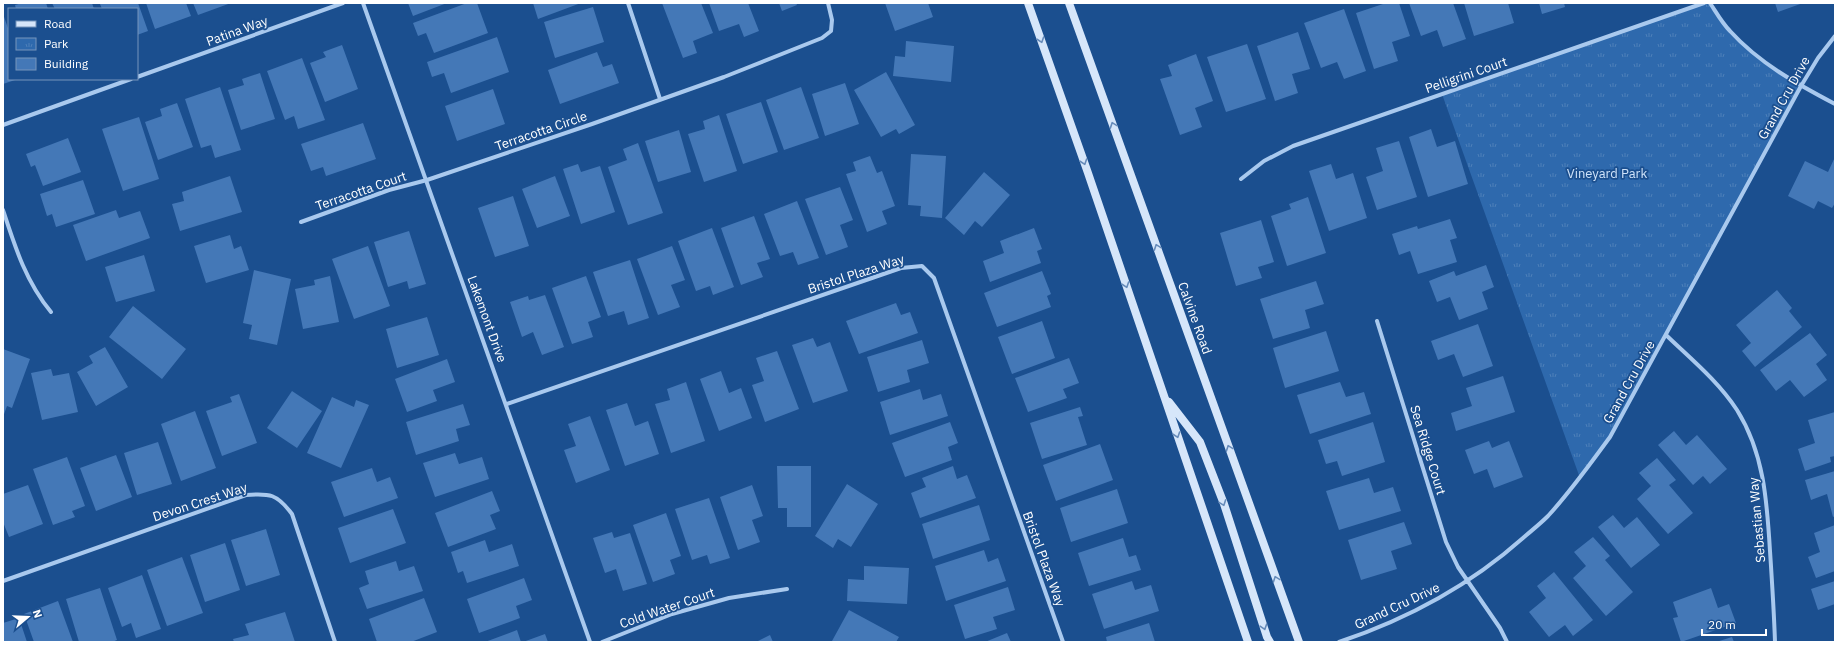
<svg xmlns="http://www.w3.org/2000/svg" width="1838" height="645" viewBox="0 0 1838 645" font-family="'IBM Plex Sans',sans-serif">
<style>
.park{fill:url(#park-tufts)}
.building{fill:#4478b7}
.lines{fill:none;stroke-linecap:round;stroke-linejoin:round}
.minor{stroke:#a9c9ee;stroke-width:4}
.secondary{stroke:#d6e6fa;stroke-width:8}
.oneway{stroke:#668bba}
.labels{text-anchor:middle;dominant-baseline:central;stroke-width:3.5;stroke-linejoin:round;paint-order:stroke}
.street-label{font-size:13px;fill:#fff;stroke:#1b4f8f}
.park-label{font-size:13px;fill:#cfe3fa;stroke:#1b4f8f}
</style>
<defs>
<pattern id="park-tufts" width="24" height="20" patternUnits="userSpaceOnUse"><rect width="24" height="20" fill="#2e69ad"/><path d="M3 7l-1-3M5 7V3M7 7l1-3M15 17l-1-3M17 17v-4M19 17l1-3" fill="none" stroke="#4d80b9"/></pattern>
</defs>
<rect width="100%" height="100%" fill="#1b4f8f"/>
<path class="park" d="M1704 3H1710L1728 30 1753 54 1801 86 1610 437 1580 478 1442 94Z"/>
<path class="building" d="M22 3H46L48 9H16L15 5Z
M52 3H92L94 9H55Z
M102 3H138L148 31 137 35V9H102L100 4Z
M146 3H186L191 16 155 29Z
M193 3H231L198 15Z
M408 3H447L413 16Z
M467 3H477L488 33 434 53 426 33 418 36 413 23Z
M533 3H581L538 19Z
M662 3H701L713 33 693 41 697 53 683 58Z
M709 3H748L759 31 744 37 739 24 719 31Z
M779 3H796L797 5 782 11Z
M885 3H928L933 17 895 31Z
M1386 3H1399L1410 36 1392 42 1398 61 1374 69 1356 13Z
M1409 3H1453L1466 39 1443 47 1437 30 1421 36Z
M1464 3H1508L1514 23 1474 36Z
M1539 3H1564L1565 7 1542 14Z
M1775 3H1803L1778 12Z
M593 7 604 42 555 58 544 22Z
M1344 9 1366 71 1344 79 1337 62 1321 68 1304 23Z
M3 14 9 31V79H18L3 84Z
M1298 32 1310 69 1292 74 1298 93 1275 101 1257 46Z
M497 37 509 72 451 93 444 73 432 77 427 62Z
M906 41 954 46 951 82 893 76 895 56 905 57Z
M1247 44 1266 99 1226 112 1207 57Z
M342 45 358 89 325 102 310 63 326 57 323 52Z
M597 52 603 67 612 64 619 83 560 104 548 70Z
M1196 54 1213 101 1195 108 1202 127 1180 135 1160 79 1172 76 1168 65Z
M302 58 325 120 298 129 294 116 285 120 267 71Z
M886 72 915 125 899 134 896 129 881 137 854 90Z
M260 73 275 119 241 130 228 90 244 85 242 79Z
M845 83 859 124 825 136 812 94Z
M220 87 241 150 215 158 211 145 201 148 185 99Z
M801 87 819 138 784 150 766 100Z
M493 89 505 124 457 141 445 106Z
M761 102 778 152 743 164 726 114Z
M177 103 193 147 158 160 145 122 162 116 160 109Z
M719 115 737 171 704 182 688 134 705 129 703 121Z
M139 117 159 179 123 191 102 129Z
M363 123 376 159 326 176 323 167 311 171 301 144Z
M1431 129 1437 147 1455 141 1468 184 1428 197 1409 137Z
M679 130 691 172 658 182 645 141Z
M68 138 81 172 43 186 35 165 31 167 26 154Z
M1399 141 1417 197 1377 210 1366 177 1383 171 1376 148Z
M638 143 663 213 628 225 608 167 627 160 623 149Z
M911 154 946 156 942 218 920 216 921 206 908 205Z
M870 156 877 173 882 171 895 206 882 211 887 224 867 232 846 174 856 171 853 162Z
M1835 157V203L1832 208 1818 201 1814 209 1788 196 1805 161 1828 172Z
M578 164 581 172 600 166 615 212 581 224 563 169Z
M1331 164 1336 179 1353 173 1367 218 1329 231 1309 171Z
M984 172 1010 195 982 227 975 221 964 235 945 218Z
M230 176 242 212 180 231 172 204 184 201 182 192Z
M555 176 570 216 537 228 522 189Z
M83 180 95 214 56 227 52 214 47 216 40 194Z
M840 187 853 220 840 225 848 247 826 255 805 199Z
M513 196 529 246 495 257 478 208Z
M1308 197 1326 253 1287 266 1271 216 1291 209 1289 204Z
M797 201 819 258 798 265 793 252 780 256 764 214Z
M116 210 119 218 140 211 150 238 86 261 73 225Z
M754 216 770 259 757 263 763 277 741 285 721 228Z
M1450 219 1457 238 1450 240 1457 262 1418 274 1410 251 1399 255 1392 234 1417 226 1418 229Z
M1261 220 1274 262 1258 267 1262 278 1236 286 1220 233Z
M712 228 734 287 713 295 710 286 696 291 678 241Z
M1034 228 1042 249 1037 251 1041 263 990 282 983 261 1004 253 1000 241Z
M409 231 426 284 409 289 407 281 388 287 374 242Z
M230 235 234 249 241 246 249 270 206 283 194 246Z
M368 246 390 306 354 319 332 259Z
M672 246 685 280 671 285 680 307 658 315 637 259Z
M144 255 155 291 116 302 105 267Z
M630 260 649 318 628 325 624 311 608 316 593 272Z
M1486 265 1494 287 1482 292 1488 309 1459 320 1450 297 1437 302 1429 281 1454 271 1456 276Z
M254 270 291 279 277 345 249 339 252 325 243 323Z
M1042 271 1051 294 1047 296 1051 307 997 327 984 293Z
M330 276 339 322 303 329 295 289 315 285 314 280Z
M586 276 601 317 588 322 593 337 572 344 552 288Z
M1316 281 1324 304 1305 310 1310 328 1273 339 1260 299Z
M1777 290 1792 308 1789 311 1802 327 1755 367 1742 351 1751 343 1736 325Z
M545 295 564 347 542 355 533 332 522 337 510 302 528 296 529 300Z
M896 303 901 315 910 312 918 333 859 354 846 321Z
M133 306 186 349 162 379 109 337Z
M427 317 439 355 397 368 386 329Z
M1042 321 1055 358 1012 374 998 337Z
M1478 324 1493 366 1463 377 1454 354 1438 360 1431 341Z
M1326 331 1339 371 1285 388 1273 348Z
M1810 333 1827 355 1816 364 1827 380 1804 397 1790 380 1776 391 1760 370Z
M813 338 817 347 830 342 848 391 813 403 792 345Z
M922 340 929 363 907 370 910 382 878 392 867 357Z
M105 347 128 387 96 406 77 372 93 363 89 356Z
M3 349 30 359 12 408 7 406 3 417Z
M777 351 799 409 765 422 752 385 764 381 756 358Z
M1069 358 1079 383 1063 389 1067 398 1028 412 1015 378Z
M447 359 455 382 433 390 437 401 407 412 395 379Z
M51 369 53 376 69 373 78 412 42 420 31 373Z
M721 371 729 393 741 388 752 418 719 431 700 379Z
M1503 376 1515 412 1456 431 1451 413 1472 406 1466 388Z
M686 382 705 441 671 453 655 404 670 400 667 389Z
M1340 382 1346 397 1364 392 1371 414 1310 434 1297 395Z
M920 389 923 400 941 394 948 416 890 435 880 402Z
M292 391 322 411 297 448 267 428Z
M239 394 257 443 222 456 206 411 232 402 230 397Z
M332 397 354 407 356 400 369 405 341 468 307 453Z
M627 403 635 426 648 421 659 454 625 466 606 410Z
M463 404 470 425 456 429 459 441 416 455 406 422Z
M1080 407 1083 416 1078 417 1087 445 1042 459 1030 423Z
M195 411 216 468 181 481 161 424Z
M1835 412V456L1830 457 1831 462 1805 471 1798 449 1815 443 1808 420Z
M590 416 610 470 576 483 564 450 576 446 568 424Z
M950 422 958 443 948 447 952 460 905 477 892 443Z
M1373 422 1385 462 1342 476 1337 461 1326 464 1318 440Z
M1674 431 1686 445 1697 435 1727 469 1710 484 1703 476 1693 485 1658 445Z
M1489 441 1492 448 1509 441 1523 477 1494 488 1487 469 1474 474 1465 450Z
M158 442 172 484 137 495 124 453Z
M1100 444 1113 480 1056 501 1043 465Z
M455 453 459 464 482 457 489 479 435 497 423 463Z
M116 455 132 497 96 511 80 468Z
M67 457 85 506 72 511 75 517 53 525 33 469Z
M1657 458 1676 480 1669 485 1693 513 1668 534 1637 499 1651 486 1639 473Z
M777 466H811V527H787V508H778Z
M953 466 957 479 967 475 976 498 920 518 911 493 926 487 922 478Z
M372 468 377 482 390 477 398 498 344 517 331 482Z
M1835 471V516L1833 517 1827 494 1811 500 1805 480Z
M1369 478 1374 493 1393 487 1401 511 1339 530 1326 491Z
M847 484 878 504 851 547 838 539 833 548 815 536Z
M28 485 43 524 9 537 3 522V494Z
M752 485 763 516 752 520 760 542 738 550 720 497Z
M1117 489 1128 523 1071 542 1060 508Z
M492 491 500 511 490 515 496 529 448 547 435 513Z
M709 498 730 558 710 564 707 555 692 560 675 509Z
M979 505 990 540 933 559 922 524Z
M393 509 406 543 350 563 338 528Z
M666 513 681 556 670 560 675 574 653 582 633 525Z
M1613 515 1624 528 1637 517 1660 545 1631 568 1598 527Z
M1404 522 1412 544 1391 551 1397 569 1361 580 1348 540Z
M1835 525V571L1816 578 1808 557 1820 552 1814 533Z
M266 529 280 575 246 586 231 540Z
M612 532 614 538 630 533 647 584 623 591 616 569 605 573 593 538Z
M1593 537 1610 556 1605 560 1633 592 1606 616 1573 578 1586 566 1574 552Z
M1123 538 1129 557 1136 555 1141 570 1089 586 1078 553Z
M485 540 489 552 512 544 519 566 467 583 463 571 458 573 451 552Z
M225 543 240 590 205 602 190 555Z
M984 550 988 562 998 558 1006 581 946 601 935 566Z
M182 557 203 613 167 626 147 570Z
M396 561 399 571 414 566 423 591 367 609 359 588 369 584 365 571Z
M864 566 909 568 907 604 847 601 848 579 864 580Z
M1554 572 1593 620 1573 636 1565 625 1549 637 1529 612 1546 598 1537 586Z
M142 575 161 629 136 638 131 623 122 627 108 588Z
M524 578 532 600 516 606 520 618 479 633 467 599Z
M1132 581 1135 590 1151 585 1159 611 1104 629 1092 594Z
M1835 581V604L1818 610 1811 589Z
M1008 587 1015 610 993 617 997 629 965 639 954 605Z
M100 588 117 640 112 642H79L66 599Z
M1711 588 1718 608 1729 604 1736 623 1681 642 1673 618 1678 617 1673 602Z
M424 598 437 632 411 642H377L369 619Z
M58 601 73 642H34L24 614Z
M849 610 899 637 896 642 832 641Z
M285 612 295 642H234L233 639 249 635 245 624Z
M19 618 27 642H3V623Z
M1149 623 1155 642H1107L1106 637Z
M517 630 521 642H485Z
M1007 633 1011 642H985Z
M545 634 548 642H523Z
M770 635 773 642H756Z
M1732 637 1734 642H1716Z"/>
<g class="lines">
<path class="minor" d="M363 3 590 642
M628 3 660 99
M1710 3C1716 12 1722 23 1730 31 1759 63 1797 84 1835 104
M137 77 343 3
M3 125 131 79
M1241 179 1264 161 1293 146 1704 3
M3 210C15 247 26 282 51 312
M301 222 389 190 427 180 592 124 724 77 822 38 831 31 832 20 828 3
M1377 321 1446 542 1458 567 1500 628 1507 642
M1666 335C1691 359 1718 381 1737 410 1764 453 1767 501 1770 551 1772 581 1774 612 1775 642
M507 404 901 268 922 266 934 278 1063 642
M3 581 246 495C270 493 277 494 292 514L335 642
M602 642 672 614 729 598 787 589
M1339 642C1408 619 1469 586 1523 538 1531 531 1540 524 1548 516 1571 491 1590 464 1610 437L1801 86 1818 58 1835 36"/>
<path class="secondary" d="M1028 3 1088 173 1248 642
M1069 3 1299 642
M1169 402 1200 442 1224 504 1267 637 1270 642"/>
</g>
<defs><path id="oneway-chevron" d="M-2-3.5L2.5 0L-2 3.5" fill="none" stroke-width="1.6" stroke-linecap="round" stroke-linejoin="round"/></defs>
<g class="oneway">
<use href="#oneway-chevron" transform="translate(1041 40) rotate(71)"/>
<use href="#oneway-chevron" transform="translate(1113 125) rotate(-110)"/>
<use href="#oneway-chevron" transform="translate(1084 162) rotate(71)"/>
<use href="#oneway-chevron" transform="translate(1157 247) rotate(-110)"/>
<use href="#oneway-chevron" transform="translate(1126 285) rotate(71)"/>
<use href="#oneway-chevron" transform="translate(1177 435) rotate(71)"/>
<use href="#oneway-chevron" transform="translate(1229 448) rotate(-110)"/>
<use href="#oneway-chevron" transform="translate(1223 503) rotate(70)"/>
<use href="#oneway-chevron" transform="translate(1276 579) rotate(-110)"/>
<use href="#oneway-chevron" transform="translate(1264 627) rotate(72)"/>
</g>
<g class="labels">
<g class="street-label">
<text transform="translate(237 31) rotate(-20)">Patina Way</text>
<text transform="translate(1466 75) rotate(-19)">Pelligrini Court</text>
<text transform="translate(1784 98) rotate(-61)">Grand Cru Drive</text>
<text transform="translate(541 131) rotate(-19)">Terracotta Circle</text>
<text transform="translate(361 191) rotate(-19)">Terracotta Court</text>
<text transform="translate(856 274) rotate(-18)">Bristol Plaza Way</text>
<text transform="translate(1195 318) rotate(70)">Calvine Road</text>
<text transform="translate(487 319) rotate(70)">Lakemont Drive</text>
<text transform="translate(1629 382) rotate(-61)">Grand Cru Drive</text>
<text transform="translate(1428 450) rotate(73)">Sea Ridge Court</text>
<text transform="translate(200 502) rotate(-18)">Devon Crest Way</text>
<text transform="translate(1757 520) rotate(-95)">Sebastian Way</text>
<text transform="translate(1044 559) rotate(70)">Bristol Plaza Way</text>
<text transform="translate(1397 606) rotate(-25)">Grand Cru Drive</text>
<text transform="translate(667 608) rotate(-19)">Cold Water Court</text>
</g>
<g class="park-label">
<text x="1607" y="173">Vineyard Park</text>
</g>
</g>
<rect width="1838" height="645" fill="none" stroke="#ffffff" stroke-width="8"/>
<rect x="8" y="8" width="130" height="72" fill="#1b4f8f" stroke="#7695bc"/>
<rect x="16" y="21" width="20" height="6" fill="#d6e6fa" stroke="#7695bc"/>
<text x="44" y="28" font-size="12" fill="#ffffff">Road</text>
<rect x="16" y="38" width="20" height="12" fill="url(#park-tufts)" stroke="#7695bc"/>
<text x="44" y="48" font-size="12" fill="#ffffff">Park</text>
<rect x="16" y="58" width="20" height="12" fill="#4478b7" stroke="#7695bc"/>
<text x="44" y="68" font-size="12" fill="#ffffff">Building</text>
<g transform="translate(28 617) rotate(71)" stroke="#1b4f8f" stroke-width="3" paint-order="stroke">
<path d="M0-3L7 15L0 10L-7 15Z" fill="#ffffff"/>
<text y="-6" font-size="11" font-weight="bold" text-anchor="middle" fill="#ffffff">N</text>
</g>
<path d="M1702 629v6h64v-6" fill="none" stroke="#ffffff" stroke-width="2"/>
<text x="1708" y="629" font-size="12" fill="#ffffff" stroke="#1b4f8f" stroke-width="3" paint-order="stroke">20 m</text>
</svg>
